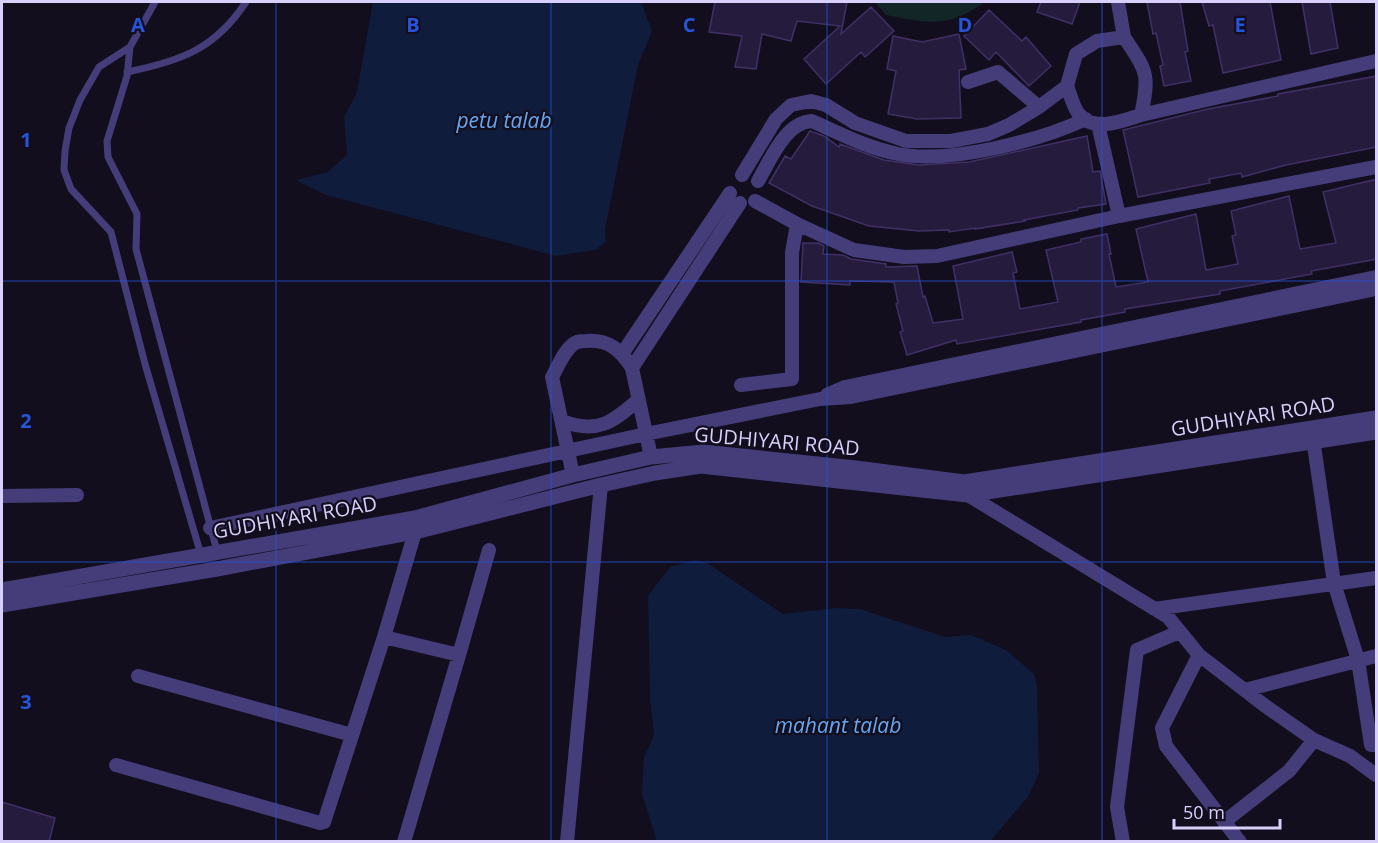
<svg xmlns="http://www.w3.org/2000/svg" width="1378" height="843" viewBox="0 0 1378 843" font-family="'Open Sans',sans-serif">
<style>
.green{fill:#122627}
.water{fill:#0f1c3c}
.building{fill:#251c3d;stroke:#403067;stroke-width:1.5}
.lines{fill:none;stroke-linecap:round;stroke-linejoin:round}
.service{stroke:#453d79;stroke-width:7}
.minor{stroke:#453d79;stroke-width:14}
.tertiary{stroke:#453d79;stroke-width:15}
.grid{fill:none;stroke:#2654da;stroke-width:1.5;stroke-opacity:0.55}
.labels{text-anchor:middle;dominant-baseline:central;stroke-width:4.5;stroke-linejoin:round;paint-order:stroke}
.street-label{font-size:20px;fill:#d8cffb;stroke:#120e1e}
.water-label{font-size:21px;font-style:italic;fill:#67a5f1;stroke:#120e1e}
.grid-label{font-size:20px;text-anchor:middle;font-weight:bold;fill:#2654da;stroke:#120e1e;stroke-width:4.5;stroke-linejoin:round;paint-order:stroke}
</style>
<rect width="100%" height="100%" fill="#120e1e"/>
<path class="green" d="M875 2H984C949 29 926 23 886 15Z"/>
<path class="water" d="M373 2H641L652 31 638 65 605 229 606 242 595 250 556 256 326 195 296 180 328 172 347 155 344 117 357 92Z
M695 560 707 563 783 614 836 608 860 609 945 637 971 635 1006 650 1034 674 1037 686 1039 773 1028 797 990 841H657L642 794 644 757 654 735 650 698 648 596 670 567Z"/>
<path class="building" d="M715 2H847L841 34 871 7 894 31 865 57 861 52 826 84 804 59 840 26 797 21 791 41 762 34 756 69 735 67 742 36 709 32Z
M1041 2H1080L1072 24 1037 12Z
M1147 2H1180L1188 51 1185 52 1191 81 1164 86 1160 66 1163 65 1156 33 1153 34Z
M1202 2H1270L1281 60 1223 73 1213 25 1209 26Z
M1302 2H1330L1338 48 1311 54Z
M989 10 1022 41 1026 37 1051 66 1029 86 996 52 989 60 964 36Z
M959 34 966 69 959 70 961 118 917 119 888 114 896 71 887 69 893 36 922 42Z
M1377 76V147L1286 165 1242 177 1241 173 1209 179 1210 183 1138 197 1123 130 1208 109 1278 96V94Z
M810 131 824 136 839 147 840 144 884 160 919 165 969 162 1087 136 1093 172 1100 171 1106 204 1078 208V210L1024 220 1025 221 975 229V228L949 232V230L919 231 869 226 812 206 769 183 785 156 791 159Z
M1377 179V259L1311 271 1312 274 1220 291V294L1125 309V312L1081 320V322L957 344 956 340 907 355 900 332 903 331 896 304 898 303 894 282 850 281V285L801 282 803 243H818L824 246 823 254 843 255 851 259 886 264V267L917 266 923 297 925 296 933 323 963 319 953 266 1012 252 1017 272 1013 273 1020 309 1058 302 1046 250 1081 242V239L1107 234 1111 254H1109L1116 287 1148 282 1136 229 1196 214 1206 270 1238 264 1232 236 1236 235 1231 211 1289 196 1300 249 1336 243 1323 192Z
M2 802 55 818 49 842H2Z"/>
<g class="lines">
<path class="service" d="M155 2 130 47 127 76 107 141 108 157 137 214 136 249 217 551
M130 47 99 67 80 100 69 128 65 151 64 170 71 189 111 232 145 364 201 555
M127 72C181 61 215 49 246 2"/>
<path class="minor" d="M1118 2 1124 37
M968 82 998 72 1039 107
M1067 86C1070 94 1073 106 1078 113 1093 133 1122 121 1141 115L1376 61
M1098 124 1119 216
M742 175 776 119 791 105 811 101 826 105 855 123 906 141H951L988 134 1009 125 1039 107 1067 86 1076 54 1097 41 1124 37C1147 72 1150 73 1141 115
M758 181C770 161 785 122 812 121 840 134 868 148 898 154 949 164 1039 141 1086 119
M755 201 797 224 854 250 904 257 937 256 1119 216 1376 167
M622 354 730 193
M632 368 740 203
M741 385 792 379V253L797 224
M827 395 845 387 1376 277
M562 421C597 434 612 423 638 400
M1312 432 1334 583 1358 660 1371 745H1376
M573 475 552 377C558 367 565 347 577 342 580 341 583 341 586 341 608 339 621 350 632 368L651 457
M967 490 968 495 1168 617 1199 655 1264 705 1314 740 1350 756 1376 775
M2 496 77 495
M210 528 646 434 820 399 851 397 1376 289
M1154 609 1376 578
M459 655 489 550
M1199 655 1162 728 1166 746 1240 842
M138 676 352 735
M1245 690 1376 656
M116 765 320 823 324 822 384 637
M1224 822 1289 771 1314 740
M404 842 459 655 384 637 415 532
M567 842 601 485
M1123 842 1117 807 1137 650 1179 632"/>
<path class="tertiary" d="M2 590 415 518 573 475 651 457 703 452 856 468 964 482 1376 418
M2 605 217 569 415 532 601 485 655 473 701 466 968 495 1376 432"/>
</g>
<path class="grid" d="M276 2V842M551 2V842M827 2V842M1102 2V842M2 281H1376M2 562H1376"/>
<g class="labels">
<g class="street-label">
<text transform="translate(1253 416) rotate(-9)">GUDHIYARI ROAD</text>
<text transform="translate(777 441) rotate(5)">GUDHIYARI ROAD</text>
<text transform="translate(295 517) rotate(-10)">GUDHIYARI ROAD</text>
</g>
<g class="water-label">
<text x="504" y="120">petu talab</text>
<text x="838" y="725">mahant talab</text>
</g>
</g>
<g class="grid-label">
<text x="138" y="32">A</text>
<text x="413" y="32">B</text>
<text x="689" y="32">C</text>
<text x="965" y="32">D</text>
<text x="1240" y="32">E</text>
<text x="26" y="147">1</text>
<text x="26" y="428">2</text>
<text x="26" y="709">3</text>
</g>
<rect width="1378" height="843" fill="none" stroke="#d8cffb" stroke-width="6"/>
<path d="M1174 819v9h106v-9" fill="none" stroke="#d8cffb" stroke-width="3"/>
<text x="1183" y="819" font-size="18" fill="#d8cffb" stroke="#120e1e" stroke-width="4.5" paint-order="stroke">50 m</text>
</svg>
